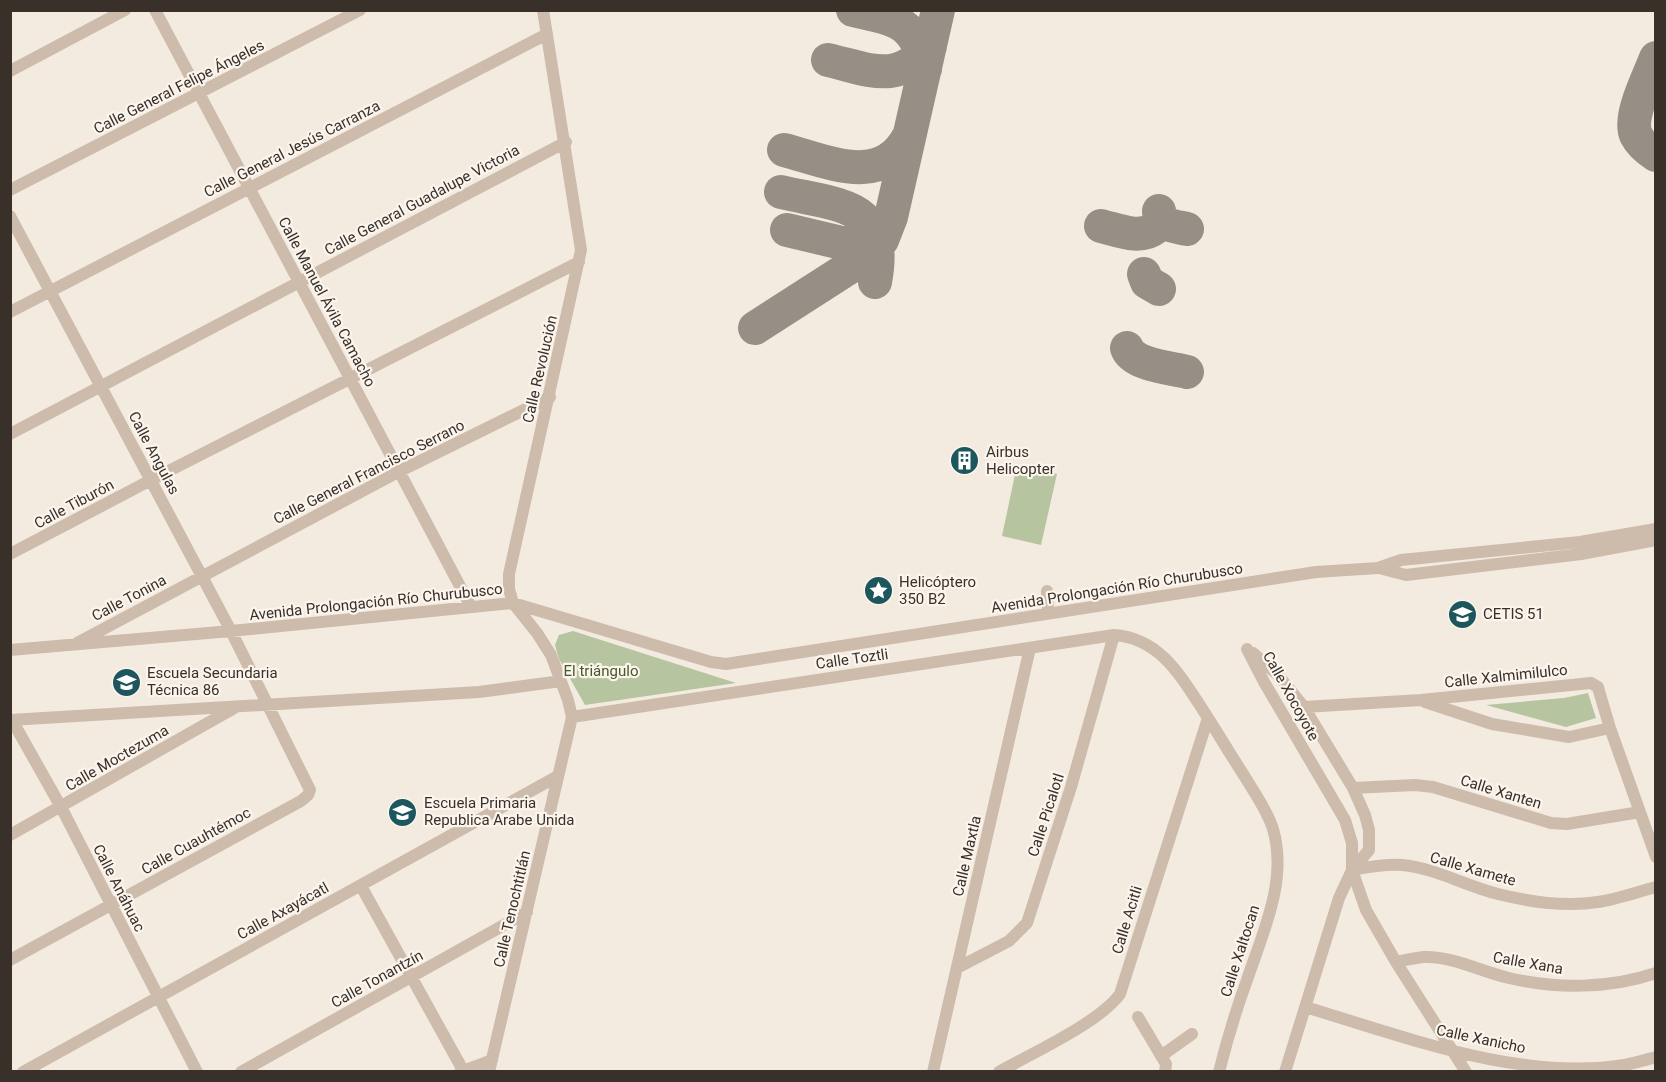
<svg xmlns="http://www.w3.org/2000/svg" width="1666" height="1082" viewBox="0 0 1666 1082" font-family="Roboto,sans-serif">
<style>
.green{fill:#b6c49f}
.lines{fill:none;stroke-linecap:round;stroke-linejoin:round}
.taxiway{stroke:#978e85;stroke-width:34}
.street{stroke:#cdbcab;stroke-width:12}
.labels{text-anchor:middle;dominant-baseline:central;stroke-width:4.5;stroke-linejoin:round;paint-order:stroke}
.street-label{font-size:15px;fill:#3a302a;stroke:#fbf5ed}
.poi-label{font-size:15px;fill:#3a302a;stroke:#fbf5ed;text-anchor:start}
.park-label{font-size:15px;fill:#47592d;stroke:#fbf5ed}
</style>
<rect width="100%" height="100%" fill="#f4ebe0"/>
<path class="green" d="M1017 465 1057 474 1041 545 1002 536Z
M573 631 736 683 585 705 559 659 555 645 559 635Z
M1588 693 1596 718 1566 727 1486 705 1564 698Z"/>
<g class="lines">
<path class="taxiway" d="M853 10C894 19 917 21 925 69
M1656 58C1649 77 1628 116 1636 135 1640 143 1648 150 1656 155
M828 60C871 70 897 85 930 46
M784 150C830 162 881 188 909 136
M781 192C841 206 890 203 875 282
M1159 211C1160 226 1174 226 1187 229
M1101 226C1118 230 1140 240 1155 228
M787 230 846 244 869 235 884 224
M1144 274 1147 282 1159 289
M755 328 864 258 882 240 891 217 938 10
M1127 348C1133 365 1171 368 1187 372"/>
<path class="street" d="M155 10 471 607
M10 71 125 10
M10 190 360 10
M10 216 231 631 310 790 308 795 301 801 10 960
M10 312 547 34
M10 434 566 142
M10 554 151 480 579 262
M1379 568 1406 575 1581 554 1656 540
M1047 591 1048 613
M77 643 400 471 550 397
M1247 649 1264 682 1345 820 1352 843V870L1366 910 1396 962 1466 1072
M10 650 231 631 513 603 711 662 726 664 1316 572 1378 568 1401 560 1580 542 1656 529
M1253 653 1278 675 1304 707 1353 788 1365 815 1369 830V850L1352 870 1339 898 1285 1072
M1425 702 1492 724 1569 737 1610 728
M1304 707 1421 700 1591 683 1598 687 1599 691 1610 728 1656 857
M572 717 1114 635C1158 638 1179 673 1201 707 1216 730 1230 754 1245 777 1255 794 1267 810 1273 829 1288 880 1263 932 1247 980 1236 1010 1227 1040 1219 1072
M10 720 479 692 561 681
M10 720H12L61 807 197 1072
M1353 788 1415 785 1433 787 1551 823 1567 824 1640 812
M10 835 236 707
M1352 870C1368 867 1385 864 1402 865 1435 868 1466 886 1498 894 1530 902 1566 907 1598 902 1617 899 1637 892 1656 887
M361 886 464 1072
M1396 962C1405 960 1414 958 1424 957 1452 956 1482 972 1509 978 1557 989 1609 989 1656 973
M957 968 1009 941 1027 923 1071 787 1114 635
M1305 1007C1403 1036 1522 1082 1624 1065 1635 1063 1645 1060 1656 1057
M1138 1017 1166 1064 1165 1072
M1161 1056 1192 1034
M23 1072 558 776
M241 1072 527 912
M460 1072 492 1060
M489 1072 572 717 568 700 551 655 537 633 513 603 509 589V574L581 250 543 10
M933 1072 1030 648
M999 1072C1032 1053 1099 1023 1120 994L1208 718"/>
</g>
<defs>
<symbol id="building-disc" viewBox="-11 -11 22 22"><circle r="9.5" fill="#1e565d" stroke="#fbf5ed"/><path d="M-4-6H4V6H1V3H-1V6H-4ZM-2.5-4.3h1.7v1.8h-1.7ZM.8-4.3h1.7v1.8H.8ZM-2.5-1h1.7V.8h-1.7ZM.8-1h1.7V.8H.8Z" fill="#fff"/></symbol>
<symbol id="sight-disc" viewBox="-11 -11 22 22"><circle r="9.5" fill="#1e565d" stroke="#fbf5ed"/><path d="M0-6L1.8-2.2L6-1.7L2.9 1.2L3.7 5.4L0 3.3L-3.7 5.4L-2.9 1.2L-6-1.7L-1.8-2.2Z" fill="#fff"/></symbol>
<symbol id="university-disc" viewBox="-11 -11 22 22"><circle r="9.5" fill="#1e565d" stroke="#fbf5ed"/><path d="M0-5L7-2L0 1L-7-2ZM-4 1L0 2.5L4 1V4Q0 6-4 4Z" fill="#fff"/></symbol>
<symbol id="school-disc" viewBox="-11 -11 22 22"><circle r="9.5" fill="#1e565d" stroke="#fbf5ed"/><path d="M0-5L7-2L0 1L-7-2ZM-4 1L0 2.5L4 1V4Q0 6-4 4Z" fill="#fff"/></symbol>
</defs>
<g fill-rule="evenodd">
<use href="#building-disc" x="948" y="444" width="33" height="33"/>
<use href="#sight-disc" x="862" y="574" width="33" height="33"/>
<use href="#university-disc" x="1446" y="598" width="33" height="33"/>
<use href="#school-disc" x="110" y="666" width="33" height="33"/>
<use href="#school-disc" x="386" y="796" width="33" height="33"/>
</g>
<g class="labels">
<g class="street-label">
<text transform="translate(179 87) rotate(-27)">Calle General Felipe Ángeles</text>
<text transform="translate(292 149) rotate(-27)">Calle General Jesús Carranza</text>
<text transform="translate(422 200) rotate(-28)">Calle General Guadalupe Victoria</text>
<text transform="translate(327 302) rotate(62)">Calle Manuel Ávila Camacho</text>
<text transform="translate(540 369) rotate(-77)">Calle Revolución</text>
<text transform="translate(154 453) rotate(62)">Calle Angulas</text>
<text transform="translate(369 472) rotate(-27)">Calle General Francisco Serrano</text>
<text transform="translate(74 504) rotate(-28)">Calle Tiburón</text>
<text transform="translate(1117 588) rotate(-9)">Avenida Prolongación Río Churubusco</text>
<text transform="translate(129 598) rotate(-28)">Calle Tonina</text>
<text transform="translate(376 602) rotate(-6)">Avenida Prolongación Río Churubusco</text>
<text transform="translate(852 659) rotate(-8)">Calle Toztli</text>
<text transform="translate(1506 676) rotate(-6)">Calle Xalmimilulco</text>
<text transform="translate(1291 696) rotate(61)">Calle Xocoyote</text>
<text transform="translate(117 758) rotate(-30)">Calle Moctezuma</text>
<text transform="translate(1501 792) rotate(17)">Calle Xanten</text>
<text transform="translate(1046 815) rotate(-72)">Calle Picalotl</text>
<text transform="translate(196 841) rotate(-29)">Calle Cuauhtémoc</text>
<text transform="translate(967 856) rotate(-77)">Calle Maxtla</text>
<text transform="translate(1473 869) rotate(16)">Calle Xamete</text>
<text transform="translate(119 888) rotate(63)">Calle Anáhuac</text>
<text transform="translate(512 909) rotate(-77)">Calle Tenochtitlán</text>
<text transform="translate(283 911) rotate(-29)">Calle Axayácatl</text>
<text transform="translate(1127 920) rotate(-73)">Calle Acitli</text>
<text transform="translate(1240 951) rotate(-72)">Calle Xaltocan</text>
<text transform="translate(1528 963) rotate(10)">Calle Xana</text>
<text transform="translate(377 979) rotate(-29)">Calle Tonantzín</text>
<text transform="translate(1481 1039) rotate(12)">Calle Xanicho</text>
</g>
<g class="poi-label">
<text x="986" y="452">Airbus<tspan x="986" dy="17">Helicopter</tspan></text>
<text x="899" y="582">Helicóptero<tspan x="899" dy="17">350 B2</tspan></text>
<text x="1483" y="614">CETIS 51</text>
<text x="147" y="673">Escuela Secundaria<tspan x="147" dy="17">Técnica 86</tspan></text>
<text x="424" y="803">Escuela Primaria<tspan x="424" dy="17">Republica Arabe Unida</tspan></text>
</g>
<g class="park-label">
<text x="601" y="671">El triángulo</text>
</g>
</g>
<rect width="1666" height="1082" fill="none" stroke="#3a302a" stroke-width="24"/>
</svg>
